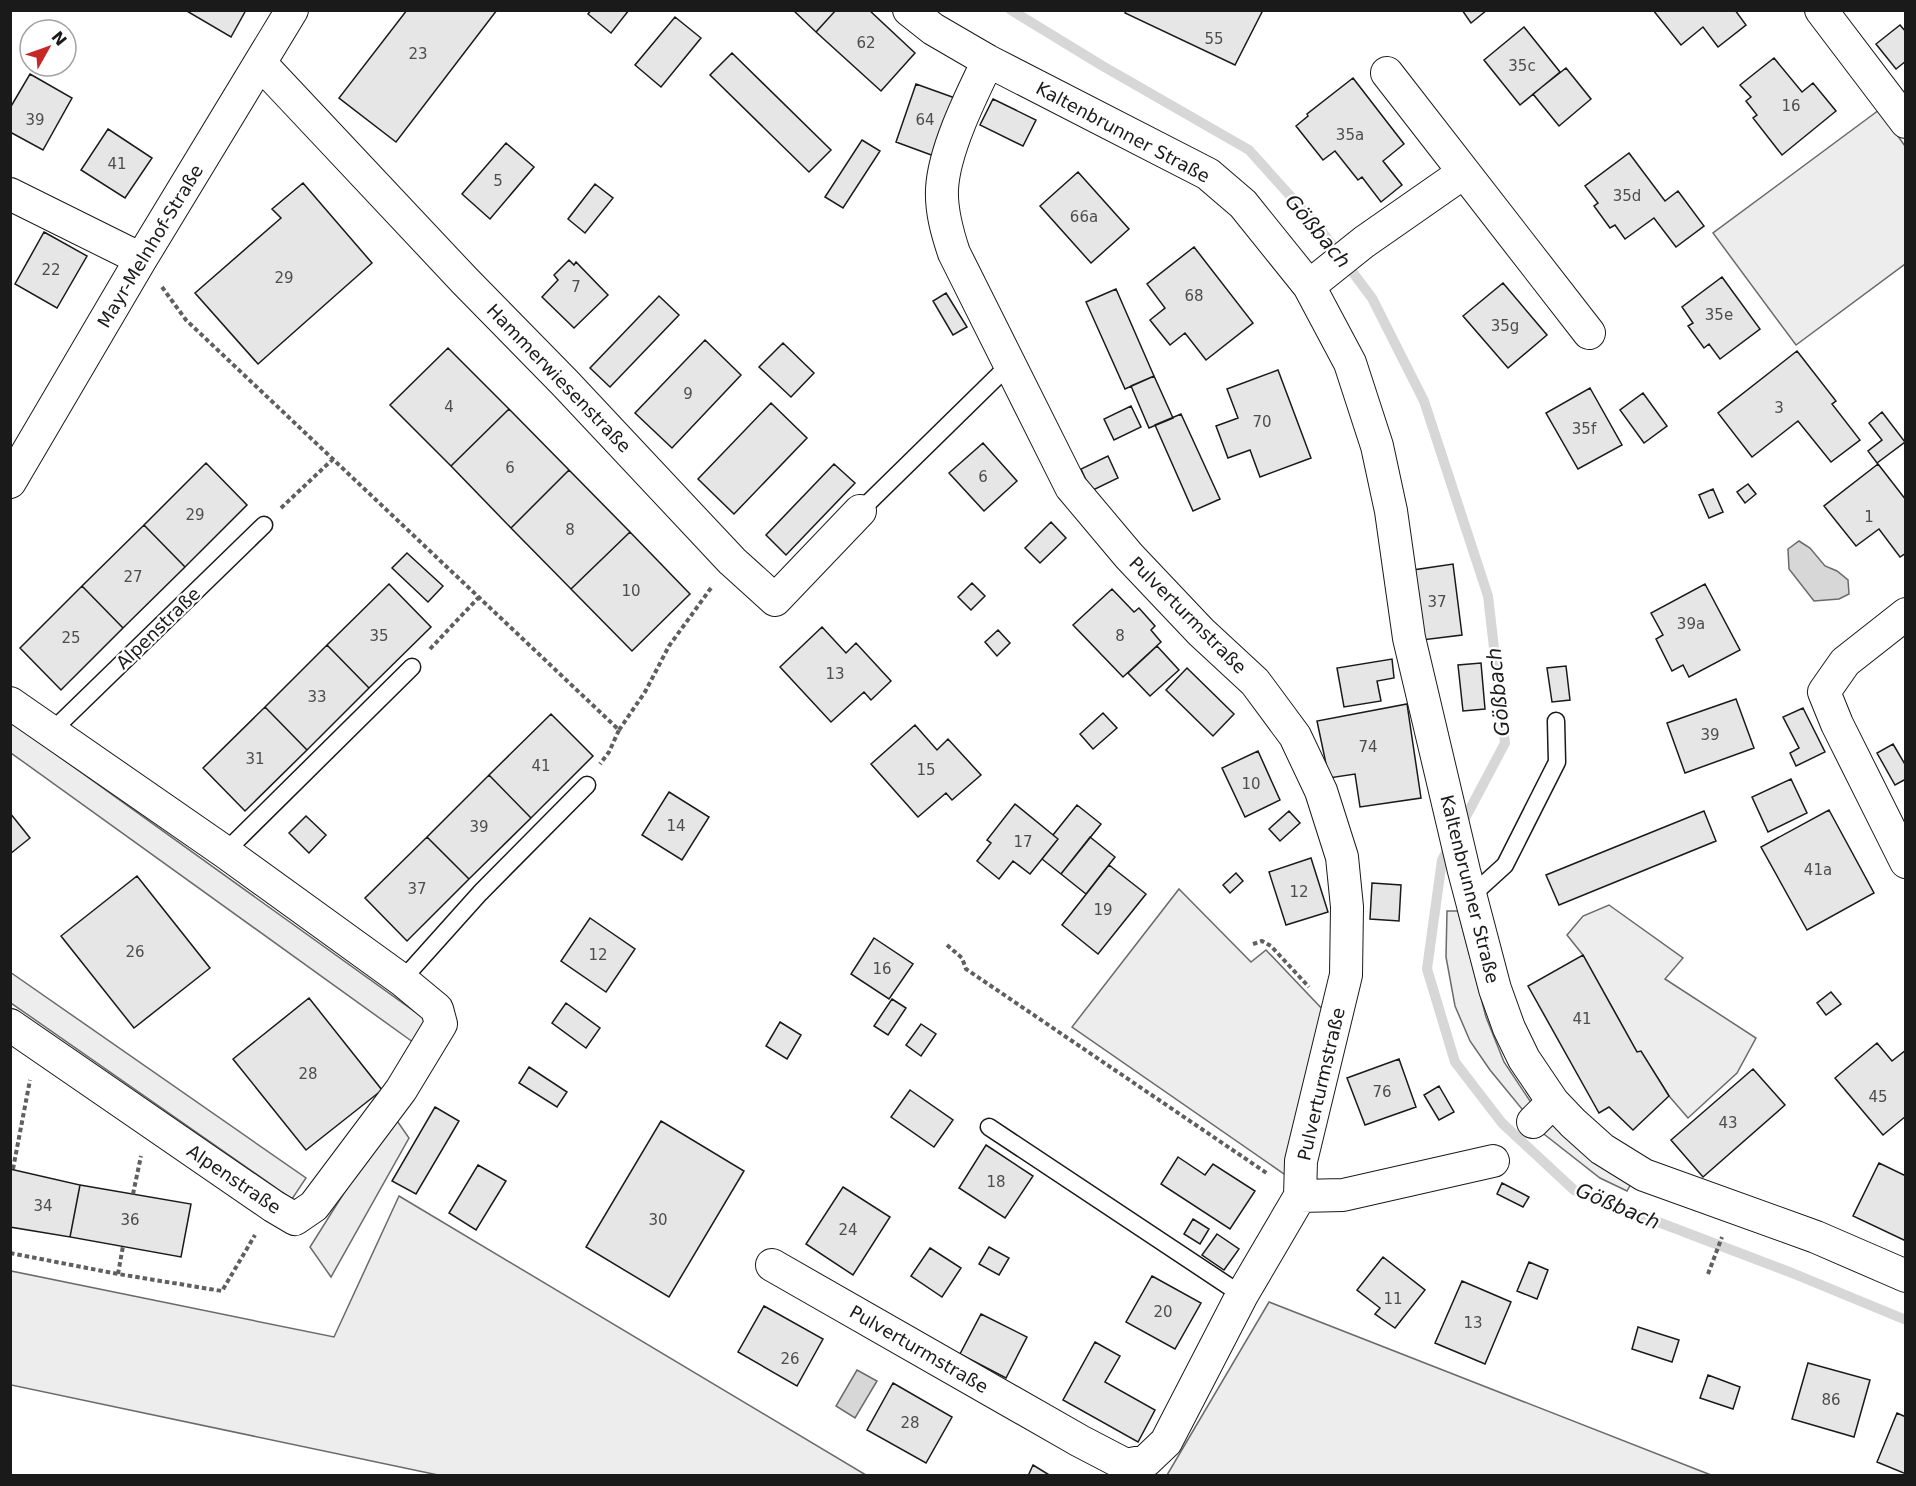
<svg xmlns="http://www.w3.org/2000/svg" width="1916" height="1486" viewBox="0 0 1916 1486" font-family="'DejaVu Sans',sans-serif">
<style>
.built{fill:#ededed;stroke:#6a6a6a;stroke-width:1.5}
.water{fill:#d7d7d7;stroke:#6a6a6a;stroke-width:1.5}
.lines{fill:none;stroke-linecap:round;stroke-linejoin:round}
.stream{stroke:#d7d7d7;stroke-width:10}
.building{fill:#e6e6e6;stroke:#1a1a1a;stroke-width:1.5}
.lane-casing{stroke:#1a1a1a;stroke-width:19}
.street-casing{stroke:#1a1a1a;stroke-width:34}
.path{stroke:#5f5f5f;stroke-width:4;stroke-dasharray:4.5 3;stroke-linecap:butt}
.lane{stroke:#fff;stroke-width:16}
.street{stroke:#fff;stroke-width:32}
.labels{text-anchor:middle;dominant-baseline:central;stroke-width:4.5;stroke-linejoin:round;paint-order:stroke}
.number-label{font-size:15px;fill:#4d4d4d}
.street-label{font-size:18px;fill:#1a1a1a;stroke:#fff}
.water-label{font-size:20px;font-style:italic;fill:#1a1a1a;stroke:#fff}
</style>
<rect width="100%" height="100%" fill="#fff"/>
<path class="built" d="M1879 110 1905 146V264L1796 345 1713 233Z
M11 722 432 1024 417 1045 11 753Z
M1179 889 1251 962 1266 950 1326 1013 1287 1176 1072 1027Z
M1609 905 1683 958 1665 979 1756 1038 1737 1073 1688 1118 1669 1096 1641 1052H1637L1583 955 1567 935 1583 916Z
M1447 911H1458L1486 1017 1504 1062 1530 1101 1552 1124 1632 1182 1627 1191 1600 1178 1540 1131 1490 1070 1470 1041 1455 1006 1446 957Z
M10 972 306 1178 292 1199 11 1003Z
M393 1115 409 1138 331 1277 310 1247Z
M399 1196 866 1475H438L11 1385V1271L334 1337Z
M1269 1302 1711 1475H1167Z"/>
<path class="water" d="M1799 541 1810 548 1825 566 1837 571 1848 580 1849 594 1839 599 1814 601 1789 569 1788 549Z
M857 1370 877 1381 855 1418 836 1406Z"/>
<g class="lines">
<path class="stream" d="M1011 10 1101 65 1249 150 1320 229 1372 298 1424 401 1488 596 1505 743 1461 826
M1450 845 1442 860 1427 969 1455 1062 1502 1123 1574 1190 1792 1273 1906 1320"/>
</g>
<path class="building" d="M185 10H246L231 37Z
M407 10H497L396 142 339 98Z
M591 10H629L611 33 588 14Z
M793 10H836L816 32Z
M836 10H869L915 53 881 91 816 32Z
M1127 10H1263L1235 65 1125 13Z
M1462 10H1487L1471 23Z
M1653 10H1735L1746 25 1718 47 1703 27 1681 45Z
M675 17 701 38 661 87 635 65Z
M1900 25 1906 32V61L1896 69 1876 44Z
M1524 27 1560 72 1520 105 1484 60Z
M732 53 831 150 809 172 710 75Z
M1774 58 1802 92 1813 83 1836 111 1782 155 1753 118 1757 115 1746 101 1751 97 1740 85Z
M1566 68 1591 99 1559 126 1533 94Z
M30 74 72 98 43 150 10 132V108Z
M1353 78 1404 144 1383 161 1402 185 1381 202 1362 177 1358 180 1335 151 1323 160 1296 126 1308 116 1307 114Z
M916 84 955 98 934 156 896 142Z
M993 99 1036 120 1023 146 980 125Z
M108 129 152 158 125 198 81 170Z
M862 140 880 151 843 208 825 197Z
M506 143 534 167 490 219 462 194Z
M1629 153 1665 201 1678 191 1704 226 1676 247 1654 218 1625 239 1615 225 1610 228 1594 206 1598 203 1585 186Z
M1078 172 1129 229 1091 263 1040 206Z
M303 183 372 263 258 364 195 293 281 218 272 209Z
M595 184 613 198 585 233 568 219Z
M44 232 87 256 57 308 15 284Z
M1194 247 1253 323 1206 360 1185 333 1170 345 1150 320 1165 308 1147 284Z
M569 260 574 265 576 262 608 295 574 328 542 297 558 280 554 275Z
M1722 277 1760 329 1720 359 1709 344 1704 348 1688 326 1693 323 1682 307Z
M1503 283 1547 335 1508 368 1463 316Z
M1116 289 1154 376 1125 389 1086 302Z
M946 293 967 327 953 335 933 301Z
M659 296 679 315 610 387 590 368Z
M705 340 741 375 672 448 635 413Z
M783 343 814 373 791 397 759 367Z
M448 348 509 409 451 466 390 405Z
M1797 351 1836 401 1832 404 1860 440 1831 462 1798 421 1752 457 1718 413Z
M1278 370 1311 458 1260 477 1250 450 1228 458 1216 426 1238 418 1227 389Z
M1154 376 1173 418 1149 428 1131 386Z
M1590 388 1622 445 1578 469 1546 413Z
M1643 393 1667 426 1644 443 1620 410Z
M771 403 807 438 734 514 698 479Z
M1131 406 1141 427 1114 440 1104 419Z
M509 409 569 470 511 528 451 466Z
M1882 412 1905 442 1877 463 1868 451 1882 440 1869 423Z
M1181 414 1220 499 1193 511 1155 425Z
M983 443 1017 481 984 511 949 473Z
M1108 456 1118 478 1091 491 1081 469Z
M206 463 247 505 185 567 144 525Z
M834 464 855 483 786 555 766 535Z
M1878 464 1906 500V553L1900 557 1879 529 1856 546 1824 506Z
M569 470 630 532 571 589 511 528Z
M1748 484 1756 494 1745 503 1737 492Z
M1713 489 1723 512 1709 518 1699 495Z
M1051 522 1066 538 1040 563 1025 548Z
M144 525 185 567 123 628 82 586Z
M630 532 690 594 632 651 571 589Z
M407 553 443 586 428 602 392 568Z
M1453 564 1462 635 1422 640 1413 570Z
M972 583 985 596 971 610 958 597Z
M389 584 431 627 369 688 327 645Z
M1705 584 1740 650 1689 677 1683 665 1672 671 1656 639 1663 635 1651 613Z
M82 586 123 628 61 690 20 648Z
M1112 589 1134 612 1139 608 1155 626 1151 630 1161 642 1123 677 1073 625Z
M822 627 846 653 856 643 891 681 871 700 864 692 831 722 780 667Z
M998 630 1010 643 997 656 985 642Z
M327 645 369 688 307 750 265 707Z
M1157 646 1179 670 1150 696 1128 673Z
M1392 659 1394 678 1377 681 1381 701 1344 707 1337 668Z
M1481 663 1485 709 1463 711 1458 665Z
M1566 666 1570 700 1552 702 1547 668Z
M1187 668 1234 714 1213 736 1166 690Z
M1736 699 1754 748 1685 773 1667 723Z
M1407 704 1421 798 1360 807 1355 774 1329 778 1317 721Z
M265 707 307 750 245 811 203 768Z
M1803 708 1825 752 1796 766 1790 753 1799 748 1783 717Z
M1103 713 1117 728 1093 749 1080 734Z
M551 714 593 756 531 818 489 775Z
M915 725 937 750 948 739 981 775 952 800 946 793 918 817 871 764Z
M1893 744 1906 766V779L1895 785 1877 753Z
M1258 751 1280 800 1245 817 1222 768Z
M489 775 531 818 469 879 427 837Z
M1791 779 1807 813 1768 832 1752 797Z
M669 792 709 817 682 860 642 835Z
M1015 804 1058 839 1030 874 1013 861 999 879 977 861 991 843 987 840Z
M1077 805 1101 824 1061 874 1042 859 1058 839 1053 835Z
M1829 810 1874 893 1807 930 1761 847Z
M1289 811 1300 823 1280 841 1269 829Z
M1704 811 1716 841 1559 905 1546 875Z
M10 813 30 838 10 854Z
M306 816 326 835 309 853 289 833Z
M427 837 469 879 407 941 365 898Z
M1090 837 1115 857 1086 894 1061 874Z
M1311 858 1328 912 1286 925 1269 872Z
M1109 865 1146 894 1098 954 1062 925Z
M1236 873 1243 881 1230 893 1223 885Z
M137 876 210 968 134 1028 61 936Z
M1372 883 1401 885 1399 921 1370 919Z
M590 918 635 949 606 992 561 961Z
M874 938 913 964 889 999 851 974Z
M1583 955 1637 1052 1641 1051 1669 1096 1633 1130 1609 1107 1599 1113 1528 986Z
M1831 992 1841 1004 1826 1015 1817 1003Z
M309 998 382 1090 306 1150 233 1059Z
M892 999 906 1008 888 1035 874 1026Z
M566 1003 600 1028 586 1048 552 1023Z
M780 1022 801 1035 787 1059 766 1046Z
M921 1024 936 1034 921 1056 906 1045Z
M1877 1043 1892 1061 1906 1050V1116L1883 1135 1835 1078Z
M1399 1059 1416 1107 1365 1125 1347 1078Z
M529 1067 567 1092 557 1107 519 1083Z
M1753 1069 1785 1105 1703 1177 1671 1140Z
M1439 1086 1454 1112 1439 1120 1424 1095Z
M910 1090 953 1120 934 1147 891 1117Z
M435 1107 459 1121 416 1194 392 1181Z
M661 1121 744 1171 669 1297 586 1247Z
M986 1145 1033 1176 1005 1218 959 1188Z
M1178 1157 1205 1175 1213 1164 1255 1191 1230 1229 1161 1184Z
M1879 1163 1906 1176V1241L1853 1216Z
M478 1165 506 1181 476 1230 449 1213Z
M10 1169 80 1185 70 1237 10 1227Z
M1502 1183 1529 1197 1523 1207 1497 1194Z
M80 1185 191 1204 181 1257 70 1237Z
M843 1187 890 1217 853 1275 806 1244Z
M1193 1219 1209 1229 1200 1244 1184 1234Z
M1217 1234 1239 1249 1224 1270 1202 1255Z
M989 1247 1009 1258 999 1275 979 1264Z
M930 1248 961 1268 942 1297 911 1276Z
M1383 1257 1425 1290 1395 1328 1375 1314 1380 1308 1357 1290Z
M1529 1262 1548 1270 1537 1299 1517 1291Z
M1152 1276 1201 1303 1175 1349 1126 1322Z
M1462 1281 1511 1302 1485 1364 1435 1343Z
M764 1306 823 1339 797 1386 738 1352Z
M981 1314 1027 1337 1006 1378 960 1354Z
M1638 1327 1679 1340 1672 1362 1632 1349Z
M1095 1342 1120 1356 1105 1382 1155 1410 1138 1442 1063 1400Z
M1808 1363 1870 1380 1854 1437 1792 1419Z
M1708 1375 1740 1387 1733 1409 1700 1398Z
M893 1383 952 1417 926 1463 867 1430Z
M1897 1413 1906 1417V1474L1877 1462Z
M1033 1465 1051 1476H1028Z"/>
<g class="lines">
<defs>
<path id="lane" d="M860 511 1010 364
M51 732 264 525
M225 852 412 667
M1471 896 1505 865 1557 762 1556 721
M402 980 480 893 587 785
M989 1127 1242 1295"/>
<path id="street" d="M909 10 933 29 988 61 1208 174 1243 204 1309 286 1350 363 1377 446 1391 511 1409 638 1464 871 1495 989 1509 1028 1524 1059 1553 1102 1573 1123 1602 1149 1644 1175 1816 1237 1906 1276
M1821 10 1906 122
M988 61C971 96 944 150 942 189 941 211 947 232 954 253L1071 487 1129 556 1201 632 1255 682 1295 736 1321 791 1342 857 1347 907 1346 975 1301 1161 1300 1196
M261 64 465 281 565 383 732 561 775 600 860 511
M1387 73 1589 333
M10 194 141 259
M1309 286 1364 242 1463 173
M10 482 141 259 292 10
M1906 614 1845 662 1824 692 1837 724 1906 862
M10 703 225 852 402 980 437 1009 441 1024 401 1090 314 1206 295 1219 273 1206 10 1025
M1533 1122 1553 1102
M772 1265 1080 1441 1126 1465 1146 1461 1166 1442 1242 1295 1300 1196 1343 1195 1493 1161"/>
</defs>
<use href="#lane" class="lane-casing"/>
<use href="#street" class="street-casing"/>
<path class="path" d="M162 287 186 320 619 730 609 752 600 764
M281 508 333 459
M430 649 479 597
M619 730 645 692 669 646 711 588
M1253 944 1262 941 1271 946 1309 987
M947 945 962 958 966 969 1268 1174
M13 1169 30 1080
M133 1194 141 1156
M10 1253 118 1274 222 1291 255 1235
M118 1274 123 1246
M1708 1274 1722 1237"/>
<use href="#lane" class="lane"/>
<use href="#street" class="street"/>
</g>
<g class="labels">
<g class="number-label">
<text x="1214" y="39">55</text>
<text x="866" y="43">62</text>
<text x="418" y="54">23</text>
<text x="1522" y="66">35c</text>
<text x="1791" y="106">16</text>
<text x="35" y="120">39</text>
<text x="925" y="120">64</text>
<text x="1350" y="135">35a</text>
<text x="117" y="164">41</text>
<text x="498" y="181">5</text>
<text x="1627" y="196">35d</text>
<text x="1084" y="217">66a</text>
<text x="51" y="270">22</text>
<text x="284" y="278">29</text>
<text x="576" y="287">7</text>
<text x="1194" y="296">68</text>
<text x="1719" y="315">35e</text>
<text x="1505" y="326">35g</text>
<text x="688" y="394">9</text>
<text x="449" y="407">4</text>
<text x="1779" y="408">3</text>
<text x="1262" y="422">70</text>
<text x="1584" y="429">35f</text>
<text x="510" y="468">6</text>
<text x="983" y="477">6</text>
<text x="195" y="515">29</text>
<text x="1869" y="517">1</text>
<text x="570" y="530">8</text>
<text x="133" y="577">27</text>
<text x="631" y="591">10</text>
<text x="1437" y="602">37</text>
<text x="1691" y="624">39a</text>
<text x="379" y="636">35</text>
<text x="1120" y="636">8</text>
<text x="71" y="638">25</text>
<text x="835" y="674">13</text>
<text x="317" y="697">33</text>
<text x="1710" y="735">39</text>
<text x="1368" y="747">74</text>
<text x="255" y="759">31</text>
<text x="541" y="766">41</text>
<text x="926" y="770">15</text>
<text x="1251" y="784">10</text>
<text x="676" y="826">14</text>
<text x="479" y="827">39</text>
<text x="1023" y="842">17</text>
<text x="1818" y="870">41a</text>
<text x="417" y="889">37</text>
<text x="1299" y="892">12</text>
<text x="1103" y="910">19</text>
<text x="135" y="952">26</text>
<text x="598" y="955">12</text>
<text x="882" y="969">16</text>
<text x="1582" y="1019">41</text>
<text x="308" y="1074">28</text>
<text x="1382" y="1092">76</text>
<text x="1878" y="1097">45</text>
<text x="1728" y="1123">43</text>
<text x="996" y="1182">18</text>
<text x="43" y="1206">34</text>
<text x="130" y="1220">36</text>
<text x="658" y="1220">30</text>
<text x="848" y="1230">24</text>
<text x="1393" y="1299">11</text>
<text x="1163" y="1312">20</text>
<text x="1473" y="1323">13</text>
<text x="790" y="1359">26</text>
<text x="1831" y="1400">86</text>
<text x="910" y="1423">28</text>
</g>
<g class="street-label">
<text transform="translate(1123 132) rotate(28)">Kaltenbrunner Straße</text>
<text transform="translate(150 246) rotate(-59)">Mayr-Melnhof-Straße</text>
<text transform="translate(559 378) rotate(46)">Hammerwiesenstraße</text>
<text transform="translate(1188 615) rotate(45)">Pulverturmstraße</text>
<text transform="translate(158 628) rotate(-44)">Alpenstraße</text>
<text transform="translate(1470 889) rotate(76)">Kaltenbrunner Straße</text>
<text transform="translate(1321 1084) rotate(-77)">Pulverturmstraße</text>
<text transform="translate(234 1179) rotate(34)">Alpenstraße</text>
<text transform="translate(919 1349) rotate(30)">Pulverturmstraße</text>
</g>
<g class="water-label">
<text transform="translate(1318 231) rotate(50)">Gößbach</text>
<text transform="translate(1498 692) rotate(-96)">Gößbach</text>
<text transform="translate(1618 1206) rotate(23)">Gößbach</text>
</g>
</g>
<rect width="1916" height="1486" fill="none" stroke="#1a1a1a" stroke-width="24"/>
<g transform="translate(48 48) rotate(50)"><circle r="28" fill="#ffffff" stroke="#a3a3a3" stroke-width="1.5"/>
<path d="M0-4.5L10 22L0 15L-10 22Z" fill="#c62828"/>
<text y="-9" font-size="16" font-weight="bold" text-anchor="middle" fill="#1a1a1a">N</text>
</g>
</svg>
